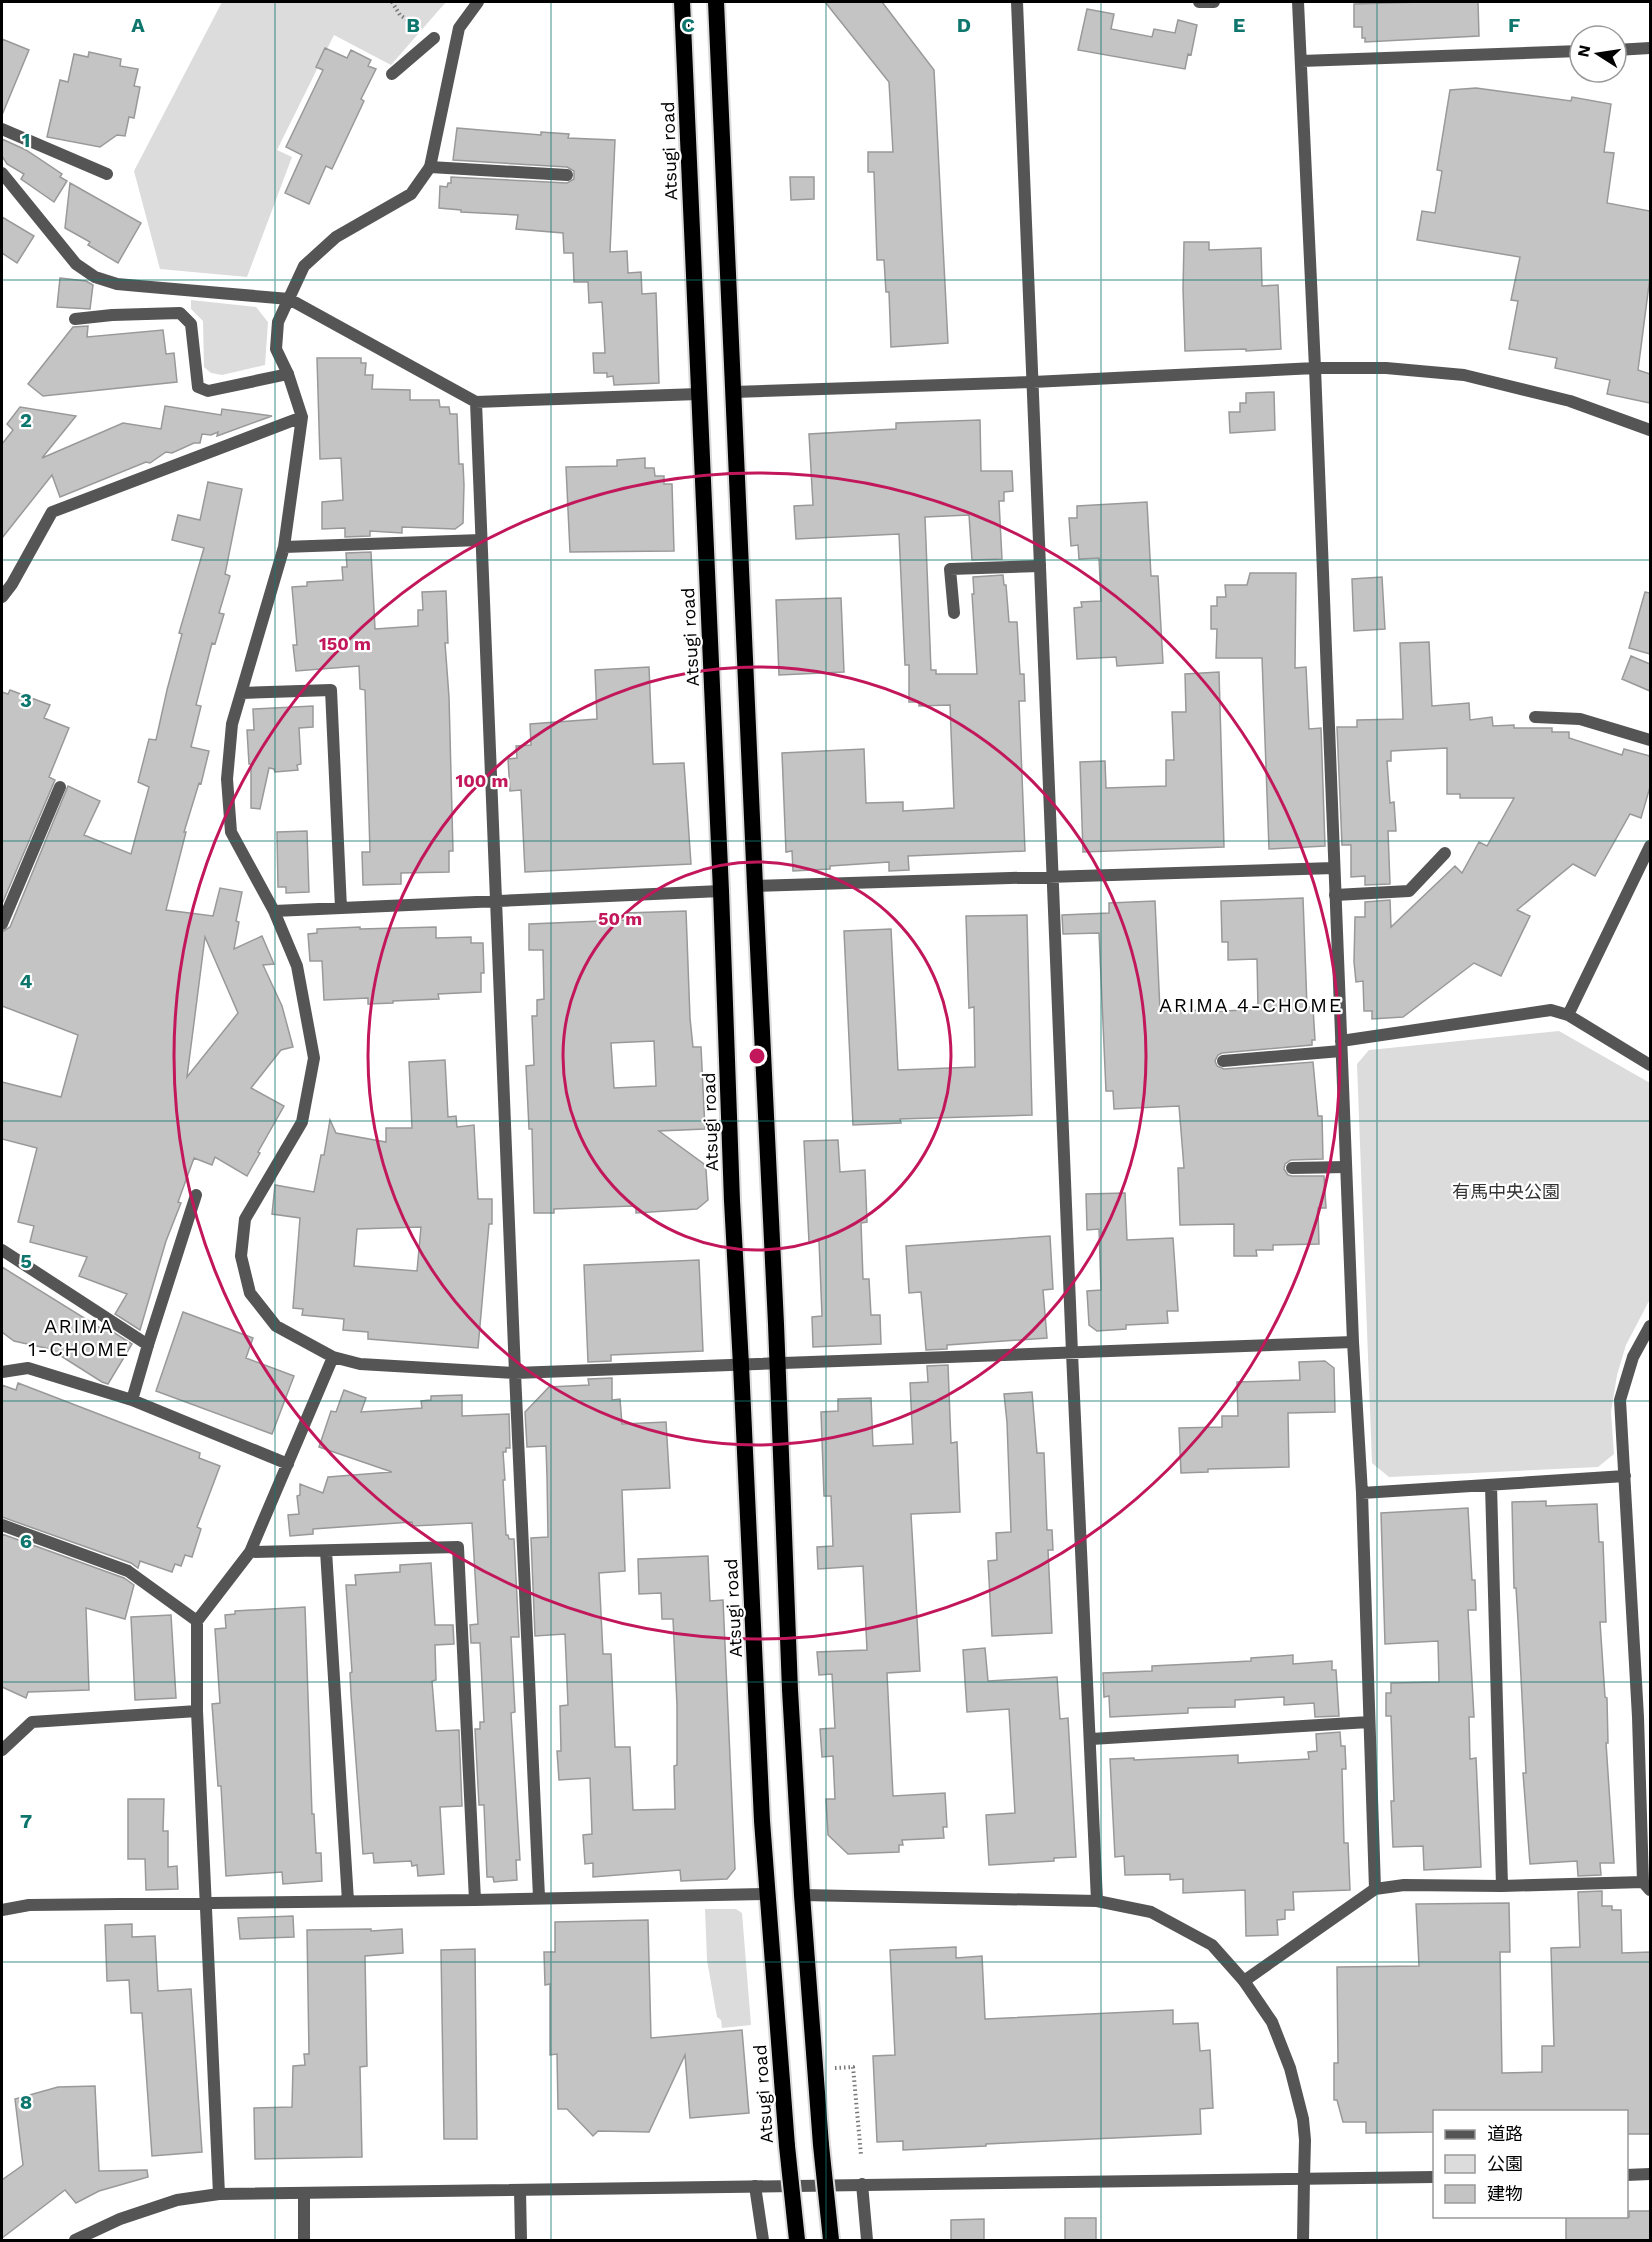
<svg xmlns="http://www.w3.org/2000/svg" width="1652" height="2242" viewBox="0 0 1652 2242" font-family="'Work Sans','Noto Sans JP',sans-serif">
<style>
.green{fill:#dcdcdc}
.building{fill:#c4c4c4;stroke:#999;stroke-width:1.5;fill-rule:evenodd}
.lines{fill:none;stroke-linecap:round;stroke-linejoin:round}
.trunk-casing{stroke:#dbdbdb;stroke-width:20}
.path{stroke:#777;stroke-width:4;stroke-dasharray:1.5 3;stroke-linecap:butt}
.service{stroke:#555;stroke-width:12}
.minor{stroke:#555;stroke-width:12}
.tertiary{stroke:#555;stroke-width:12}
.trunk{stroke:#000;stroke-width:16}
.trunk-bridge-casing{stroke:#dbdbdb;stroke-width:20;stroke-linecap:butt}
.trunk-bridge{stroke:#000;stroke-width:16}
.grid{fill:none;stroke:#0f766e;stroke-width:1.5;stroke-opacity:0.55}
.ring{fill:none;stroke:#c2185b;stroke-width:3}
.labels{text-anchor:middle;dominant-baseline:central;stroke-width:4.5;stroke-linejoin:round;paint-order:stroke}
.street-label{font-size:18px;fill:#000;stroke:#fff}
.park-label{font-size:18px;fill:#333;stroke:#fff}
.neighbourhood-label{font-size:20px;letter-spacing:1.5px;fill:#000;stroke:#fff}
.grid-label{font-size:20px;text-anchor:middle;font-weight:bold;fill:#0f766e;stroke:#fff;stroke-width:4.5;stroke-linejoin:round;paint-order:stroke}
.centre{fill:#c2185b;stroke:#fff;stroke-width:3}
.ring-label{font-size:18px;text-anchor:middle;font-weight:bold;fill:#c2185b;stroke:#fff;stroke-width:4.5;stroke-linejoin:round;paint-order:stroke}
</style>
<rect width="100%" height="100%" fill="#fff"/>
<path class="green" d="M222 2H446L391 65 334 35 277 150 292 157 247 277 160 269 134 171Z
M191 300 256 307 268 322 265 365 222 375 211 373 204 367 203 321 191 309Z
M1559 1031 1650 1083V1299L1626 1345 1617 1375 1611 1412 1614 1454 1598 1467 1389 1477 1372 1463 1357 1064 1369 1050Z
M705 1909H736L742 1913 751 2025 722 2028 721 2020 717 2017 707 1960Z"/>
<path class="building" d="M825 2H882L934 70 948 343 891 347 889 292H886L884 260H877L874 172H868V152H893L889 82Z
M1422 2H1478L1479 36 1365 42V38H1362V27H1354V4Z
M1087 9 1114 14 1111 29 1152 37 1154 29 1175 33 1178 20 1197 25 1191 55 1188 54 1185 69 1078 50Z
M2 39 29 50 2 115Z
M325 48 347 58 351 50 371 60 368 66 376 69 361 99 364 101 332 169 326 166 309 204 285 193 302 155 286 147 323 70 316 67Z
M89 52 121 59 120 66 138 69 134 86 140 87 134 118 129 117 125 136 117 135 100 147 47 137 60 80 68 82 74 54 88 57Z
M1476 88 1571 101 1572 97 1611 104 1604 152 1614 153 1607 203 1650 211V277L1638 370 1650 374V403L1607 394 1610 380 1555 368 1557 358 1509 349 1518 301 1511 300 1520 257 1417 240 1422 211 1435 213 1442 171 1437 170 1450 90Z
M457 128 541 135V132L569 134 568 138 615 140 610 252 627 251 628 273 641 272 642 294 656 293 659 383 614 385 613 376 607 377V373H594L593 353H605L602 302 589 303 588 282H574L573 253H564L563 233 516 229 518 215 461 212V210L439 208 440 186 447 187 448 183H451V177L567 183 574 179V171L567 167 453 160Z
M2 139 26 150 62 174 60 177 67 181 54 202 21 179 24 174 7 164 2 156Z
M790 177H814V199L791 200Z
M70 183 141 223 118 263 88 245 90 242 65 228Z
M2 217 34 236 17 263 2 253Z
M1184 242H1209V250L1261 248 1262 286 1278 285 1281 349 1246 351V349L1185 351 1183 289Z
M60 278 86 281 93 285 90 309 57 307Z
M88 326 87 337 163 330 166 354 174 353 177 382 43 396 28 384 73 327Z
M317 358H361V363H366L365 375H373L372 389 410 390V400H439L440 407H449L450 414H457L459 464H463L464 485 463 523 455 529 402 527V533L370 531V536L345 537V528L322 529V502L343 500 341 458 320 459Z
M1274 392 1275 430 1230 433 1229 412H1240V403H1246V393Z
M165 406 221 415 222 409 272 416 217 436 218 432 211 435 202 434 200 443H194L172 453 166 452 150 463 146 462 60 497 52 475 2 538V444L13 430 7 424 20 407 76 416 42 458 123 423 161 429Z
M980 420 981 471H1012L1013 491 1004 492V501H999L1002 559 972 560 969 515 925 517 931 670H936V674H977L972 594H974L973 577 1003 575 1004 585H1006L1009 622H1017L1020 674H1024L1025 701H1019L1025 851 908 856 909 870 889 871V862L830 866V869L793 871 792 851 786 852 782 753 864 749 866 803 903 802V811L954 808 950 705 919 706V702H909V665H905L899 534 796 539 794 506 813 505 809 434 896 429V423Z
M645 458V468H654L655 476H664V484H672L674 551 570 552 566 467 617 466V460Z
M208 482 242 489 225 574 230 576 219 613 224 614 215 644 212 643 196 705 201 706 191 747 209 751 201 784 199 783 184 832H186L166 910 213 916 220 888 242 892 236 921 239 922 234 949 262 936 274 964 263 965 282 1006 293 1047 281 1050 251 1088 284 1106 258 1152 260 1153 247 1176 215 1157 212 1165 194 1158 178 1202 181 1203 166 1241 140 1330 115 1314 127 1294 79 1276 87 1257 30 1242 34 1226 18 1222 37 1148 2 1139V1082L61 1097 78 1035 2 1006V932L10 927 68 786 100 801 84 835 131 854 149 787 138 782 149 739 156 740 167 690 182 634 179 633 204 548 172 540 178 515 200 520ZM205 937 238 1013 187 1077Z
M1147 502 1151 576H1158L1163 663 1117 666 1116 657 1077 659 1074 608 1082 607 1081 602 1101 601 1099 558 1079 559 1078 545 1071 546 1069 518H1077V506Z
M371 552 375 629 418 626V610H423L422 592 446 591 448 643H445L449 697 453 851H449V872L401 873V884L363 885 362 852H370L365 690 360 689 359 666 296 671 293 645H297L292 587 307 586V582L343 580 342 567H347L346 553Z
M1250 573H1296L1295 668 1306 667 1309 729 1321 728 1325 846 1269 849 1262 658H1216L1217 629H1211V606H1217V597H1226L1225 585H1247Z
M1382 577 1385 629 1354 631 1352 579Z
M1645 592 1650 593V654L1629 648Z
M841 598 844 672 779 675 776 600Z
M1429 642 1432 706 1469 703 1470 720 1492 717 1493 726 1514 725V728H1552V732H1569V738L1622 755 1624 749 1650 756V787L1641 818 1630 814 1595 876 1573 864 1517 910 1530 916 1501 976 1474 963 1403 1017 1372 1019V1011H1364L1363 981 1356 982 1354 962 1355 917H1365V902L1390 900 1391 927 1455 866 1462 873 1479 842 1487 846 1514 798H1460V794H1447V748L1391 751V761H1387L1390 803 1394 802 1396 831H1388L1390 884 1365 885V876L1351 877V845H1342L1337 727H1357V720L1403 719 1400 643Z
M1631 656 1650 664V691L1622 679Z
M649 667 653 764 684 763 691 864 525 872 521 790 510 791 508 759 517 758 516 746 531 745 530 724 597 719 595 670Z
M1219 672 1224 847 1083 852 1080 762 1105 761 1106 788 1166 786V760H1174L1172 712H1186L1185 674Z
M10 690 50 705 44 718 69 728 49 777 55 780 2 904V692L8 694Z
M313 706V727L299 728 301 764 297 765 298 770 275 772 274 769 269 768 260 809 251 808V764H249L247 730H254L253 709Z
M307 831 309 892 286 893V887H278L277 832Z
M1303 898 1307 1007H1313L1315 1040H1312V1045L1222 1053 1218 1055 1215 1061 1217 1066 1224 1069 1313 1062 1318 1116H1322L1323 1159 1291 1160 1285 1164 1284 1169 1288 1175 1292 1176H1324L1326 1208H1318L1319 1244 1273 1245V1250H1256L1257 1256H1234V1224L1180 1225 1178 1168H1184L1179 1106 1114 1109 1113 1091H1106L1099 933 1063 934 1062 915 1109 913V903L1155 901 1160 1011 1209 1010V1012L1258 1009 1257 959 1228 960V942H1222L1221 901Z
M686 911 690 1018 693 1047H701L705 1129 659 1131 704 1164 706 1170 708 1200 697 1209 636 1213V1207L632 1206 554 1209V1213H534L532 1129H529L526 1066 534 1065 532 1016H537V1000L544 999 543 950H529V924L625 920V913ZM654 1041 656 1086 614 1088 611 1043Z
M1027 915 1032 1115 900 1119 901 1123 853 1125 844 931 891 929 898 1070 975 1067 974 1007 969 1008 966 916Z
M360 927V929L436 927V938L471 937V943H483L484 973H481V992L438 994 439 999 393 1001V1003L368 1004V998L324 1000 322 961H310L308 934 317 933V929Z
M445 1060 448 1117 456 1116 457 1127 474 1125 478 1199H492V1224H489L478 1348 368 1339V1332L343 1330 344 1319 302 1315 303 1309 293 1308 300 1218 272 1214 275 1185 314 1192 321 1155H324L330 1120 336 1133 386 1142V1128H412L409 1062ZM421 1227 417 1271 354 1266 357 1229Z
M838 1140 840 1172 865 1170 867 1222 861 1223 863 1279H869L871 1315H880L881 1344 813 1347 812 1317 822 1316 819 1241 809 1242 804 1141Z
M1125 1193 1127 1240 1173 1238 1178 1311H1167L1168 1323 1126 1325V1329L1097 1331 1089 1325 1087 1291 1101 1290 1099 1229 1087 1230 1086 1194Z
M1050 1236 1053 1289 1043 1290 1047 1338 947 1345V1349L926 1350 921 1292 909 1293 906 1246Z
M699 1260 703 1351 611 1355V1361L588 1362 584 1265Z
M2 1267 105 1331 107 1328 132 1344 108 1384 102 1382 50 1349 14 1341 2 1332Z
M183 1312 253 1338 246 1358 294 1376 272 1434 156 1391Z
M1325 1361 1334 1368 1335 1412 1288 1413 1289 1467 1208 1469V1472L1181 1473 1179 1428 1222 1427V1416H1238L1237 1382 1300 1380 1299 1362Z
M948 1365 951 1443 957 1442 960 1512 911 1514 920 1671 887 1673 893 1796 945 1793 947 1827H943L944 1838 902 1840 903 1845H899V1852L848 1854 828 1835 826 1799H835L833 1756 822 1757 820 1729 835 1728 832 1674 819 1675 817 1652 867 1650 863 1566 818 1569 817 1547 833 1546 831 1496H824L821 1412 838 1411V1399L871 1398 873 1446 913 1444 910 1383 928 1382 927 1366Z
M612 1378V1400L620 1399 622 1424 666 1422 670 1488 622 1490 625 1571 599 1573 603 1654H611L615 1747H630L633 1810 675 1809 674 1766 677 1765V1705L673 1619H662L661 1593 639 1594 638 1559 708 1556 710 1601 723 1600 735 1869 727 1879 681 1881 680 1870 593 1877V1863L585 1864 583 1835 592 1834 590 1778 559 1780 557 1751H561L560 1706 568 1705 565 1634 535 1636 531 1538 548 1537 547 1477 546 1446 527 1447 525 1412 549 1387 589 1385 588 1379Z
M18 1383 200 1453 199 1458 220 1466 197 1527 201 1529 192 1557 185 1555 181 1566 175 1564 172 1572 140 1561 138 1568 131 1563 2 1517V1385L16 1390Z
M344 1390 366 1398 361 1412 422 1408 421 1401 431 1400V1396L462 1395V1416L509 1414 510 1448H506V1452H503L505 1480H503L506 1535H508L509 1539H514L519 1637H511L515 1712 511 1713 520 1860H516L517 1880 494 1882 493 1877H487L484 1805H479L475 1729H480V1722H484L480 1643H471L470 1625 478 1624 472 1523 413 1526 412 1522 313 1529V1534L290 1536 288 1515 299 1514 297 1496 300 1495V1484L323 1493 328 1477 392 1472 319 1447 331 1411 336 1412Z
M1032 1392 1037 1453H1044L1047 1530H1052L1053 1550H1048L1052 1633 992 1636 988 1561 997 1560 996 1533 1011 1532 1007 1422 1004 1394Z
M1546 1501V1506L1597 1504 1599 1542H1603L1606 1622H1600L1605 1697 1607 1698 1608 1743H1606L1614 1863H1600L1601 1875 1578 1876 1577 1861 1530 1864 1523 1773H1526L1518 1620 1516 1588H1514L1512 1502Z
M1468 1508 1472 1580H1475L1476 1610H1468L1474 1717H1469L1470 1759 1476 1758 1481 1867 1424 1870 1423 1846 1393 1847 1391 1801H1394L1391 1716H1386V1693H1391V1683L1439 1682 1438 1641 1385 1644 1381 1513Z
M2 1534 124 1578 134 1585 125 1619 86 1608 89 1690 28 1692 26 1698 2 1687Z
M431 1563 435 1625H453L454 1644 435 1645 436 1680 432 1681 436 1731 459 1730 462 1806 440 1807 444 1874 418 1876 417 1865 412 1866 411 1861 374 1863 373 1853 363 1854 351 1695 350 1673 352 1672 346 1585H356L355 1575 400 1572V1565Z
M305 1607 312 1814H314L316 1853H321L322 1881 283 1884 282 1872 226 1876 221 1786H218L212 1704 220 1703 215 1629 226 1628 225 1615 235 1614V1611Z
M171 1615 176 1698 135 1700 131 1617Z
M985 1648 988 1681 1057 1677 1060 1719 1068 1718 1076 1857 1054 1858V1861L989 1865 986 1815 1015 1813 1009 1709 967 1712 963 1650Z
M1293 1655V1664L1332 1661V1670H1336L1339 1716 1315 1717 1314 1703 1284 1705V1697L1235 1700V1707L1188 1708V1713L1110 1717 1109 1696 1104 1697 1103 1673 1152 1671V1666L1251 1661V1658Z
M1340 1732 1341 1746H1345L1346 1769H1342L1344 1843H1348L1350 1890 1293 1892 1294 1910H1285V1919L1277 1920 1278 1935 1246 1936 1245 1890 1183 1893V1879L1170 1880V1874L1125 1875 1124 1856 1115 1857 1110 1759 1134 1758V1760L1238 1755V1763L1309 1759 1308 1752 1317 1751 1316 1734Z
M128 1799H164L163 1831H168V1867L177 1866 178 1889 146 1890 145 1859H128Z
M1602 1891V1906H1612V1910H1621L1622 1953 1650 1952V2134H1626V2112H1434V2132L1366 2133V2122H1343L1337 2100H1334V2063H1338L1337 1967 1419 1966 1416 1904 1509 1903 1510 1952H1500L1502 2073 1542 2072V2046H1554L1551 1948 1580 1947 1578 1892Z
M293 1916 294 1937 240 1939 238 1918Z
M648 1920 651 2038 742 2030 749 2113 690 2118 685 2055 649 2132 598 2131 593 2136 567 2109H558L557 2054 550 2055V1984L545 1985 544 1952H555V1922Z
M132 1924V1937L155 1936 158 1991 191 1989 202 2152 152 2156 142 2013H131L129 1980 107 1981 105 1925Z
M371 1929V1931L402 1929 403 1953 365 1956 367 2066 360 2067 362 2157 255 2159 254 2108 292 2107 293 2066 305 2065 304 2054H309L307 1930Z
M956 1947V1958L982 1956 985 2019 1173 2010V2024L1198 2023 1200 2051 1210 2050 1213 2108 1200 2109 1201 2134 986 2144V2146L903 2150V2141L877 2142 873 2056 895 2055 890 1950Z
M475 1949 477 2139H444L441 1950Z
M95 2086 99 2171 147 2170 148 2177 99 2191 76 2203 65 2190 2 2238V2180L23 2165 15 2099 58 2087Z
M1629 2211H1650V2241H1566V2217H1629Z
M1065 2218H1096V2241H1065Z
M984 2219V2241H951V2220Z"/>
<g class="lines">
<defs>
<path id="trunk" d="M682 2 721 891 732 1201 741 1365 762 1821 787 2146
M716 2 755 886 776 1324 790 1690 802 1895 821 2145"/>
</defs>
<use href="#trunk" class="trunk-casing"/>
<path class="path" d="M392 2 400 15 419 28
M835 2068 853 2067 861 2155"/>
<path class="service" d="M392 74 434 38
M2 129 107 174
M430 167 567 175
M75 319 112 315 180 313 191 324 198 387 208 391 288 374
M954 613 950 569 1040 566
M1535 717 1580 719 1650 740
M1335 895 1409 891 1445 853
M1223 1061 1341 1051
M1292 1168 1346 1167
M148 1345 196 1195
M862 2184 867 2240
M304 2193V2240"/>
<path class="minor" d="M478 2 459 28 430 167 411 194 336 237 304 266 278 322 276 349 288 374 302 417 284 547 232 724 227 779 231 832 274 911 297 966 314 1058 302 1122 245 1219 241 1256 250 1293 276 1326 333 1357 360 1364 515 1373 1353 1342
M1017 2 1072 1353 1097 1901
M1199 2H1214
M1298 2 1315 368 1353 1342 1362 1493 1375 1889
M1616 50 1650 48
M1301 61 1580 51
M2 173 76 264 95 277 117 284 139 286 289 299 476 402 698 394
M733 392 1033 382 1315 368H1386L1464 375 1570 401 1650 430
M476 402 515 1373 539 1897
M284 547 481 540
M2 597 12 584 52 512 302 417
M241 693 331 690 341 908
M755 886 1334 868
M274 911 721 891
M2 924 60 787
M1568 1015 1650 846
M1341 1041 1551 1010 1568 1015 1650 1065
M2 1250 148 1345 132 1400
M1650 1326 1633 1357 1620 1400 1638 1717 1643 1882 1650 1890
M2 1372 28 1368 132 1400 288 1464
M1491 1485 1502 1886
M1362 1493 1625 1476
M2 1525 128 1571 197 1621
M326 1551 348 1901
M250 1552 458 1547 475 1900
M1091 1739 1369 1722
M2 1750 32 1722 197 1711
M2 1910 29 1905 475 1900 767 1894
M1244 1981 1375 1889 1404 1885 1502 1886 1643 1882
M755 2186 763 2240
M520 2190 521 2240
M219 2194 197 1711V1621L250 1552 333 1357
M1303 2240 1304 2179"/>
<path class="tertiary" d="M802 1895 1097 1901 1151 1912 1212 1945 1244 1981 1272 2022 1290 2068 1303 2119 1305 2140 1304 2179
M1626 2175 1650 2174
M75 2240 120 2219 177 2200 219 2194 1434 2177"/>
<use href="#trunk" class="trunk"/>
<defs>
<path id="trunk-bridge" d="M821 2145 831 2240
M787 2146 797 2240"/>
</defs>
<use href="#trunk-bridge" class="trunk-bridge-casing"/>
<use href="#trunk-bridge" class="trunk-bridge"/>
</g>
<path class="grid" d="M275 2V2240M551 2V2240M826 2V2240M1101 2V2240M1377 2V2240M2 280H1650M2 560H1650M2 841H1650M2 1121H1650M2 1401H1650M2 1682H1650M2 1962H1650"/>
<g class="ring">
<circle cx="757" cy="1056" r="194"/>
<circle cx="757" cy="1056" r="389"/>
<circle cx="757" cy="1056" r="583"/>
</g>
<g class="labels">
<g class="street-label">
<text transform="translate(669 151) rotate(-92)">Atsugi road</text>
<text transform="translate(690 637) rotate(-93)">Atsugi road</text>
<text transform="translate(710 1122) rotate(-92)">Atsugi road</text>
<text transform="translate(733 1608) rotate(-93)">Atsugi road</text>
<text transform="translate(763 2094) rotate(-94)">Atsugi road</text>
</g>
<g class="park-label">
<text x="1506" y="1191">有馬中央公園</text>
</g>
<g class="neighbourhood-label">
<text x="1251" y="1005">ARIMA 4-CHOME</text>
<text x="79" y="1326">ARIMA<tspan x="79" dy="23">1-CHOME</tspan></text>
</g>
</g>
<g class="grid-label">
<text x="138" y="32">A</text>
<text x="413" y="32">B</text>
<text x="688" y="32">C</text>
<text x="964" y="32">D</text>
<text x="1239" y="32">E</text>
<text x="1514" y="32">F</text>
<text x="26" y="147">1</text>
<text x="26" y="427">2</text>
<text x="26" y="707">3</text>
<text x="26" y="988">4</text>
<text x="26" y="1268">5</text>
<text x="26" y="1548">6</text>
<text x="26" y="1828">7</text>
<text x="26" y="2109">8</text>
</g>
<circle cx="757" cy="1056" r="9" class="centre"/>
<g class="ring-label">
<text x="345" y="650">150 m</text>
<text x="482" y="787">100 m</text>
<text x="620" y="925">50 m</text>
</g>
<rect width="1652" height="2242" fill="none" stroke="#000000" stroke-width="6"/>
<rect x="1433" y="2110" width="195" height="108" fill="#ffffff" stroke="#999999" stroke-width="1.5"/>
<rect x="1445" y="2130" width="30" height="9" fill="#555555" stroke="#999999" stroke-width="1.5"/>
<text x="1487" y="2140" font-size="18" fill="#000000">道路</text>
<rect x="1445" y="2155" width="30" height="18" fill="#dcdcdc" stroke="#999999" stroke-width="1.5"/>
<text x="1487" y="2170" font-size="18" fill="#000000">公園</text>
<rect x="1445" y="2185" width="30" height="18" fill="#c4c4c4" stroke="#999999" stroke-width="1.5"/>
<text x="1487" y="2200" font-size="18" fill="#000000">建物</text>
<g transform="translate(1598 54) rotate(282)"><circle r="28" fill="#ffffff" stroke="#999999" stroke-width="1.5"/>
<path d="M0-4.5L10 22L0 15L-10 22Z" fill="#000000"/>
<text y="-9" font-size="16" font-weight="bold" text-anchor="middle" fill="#000000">N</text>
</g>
</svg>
